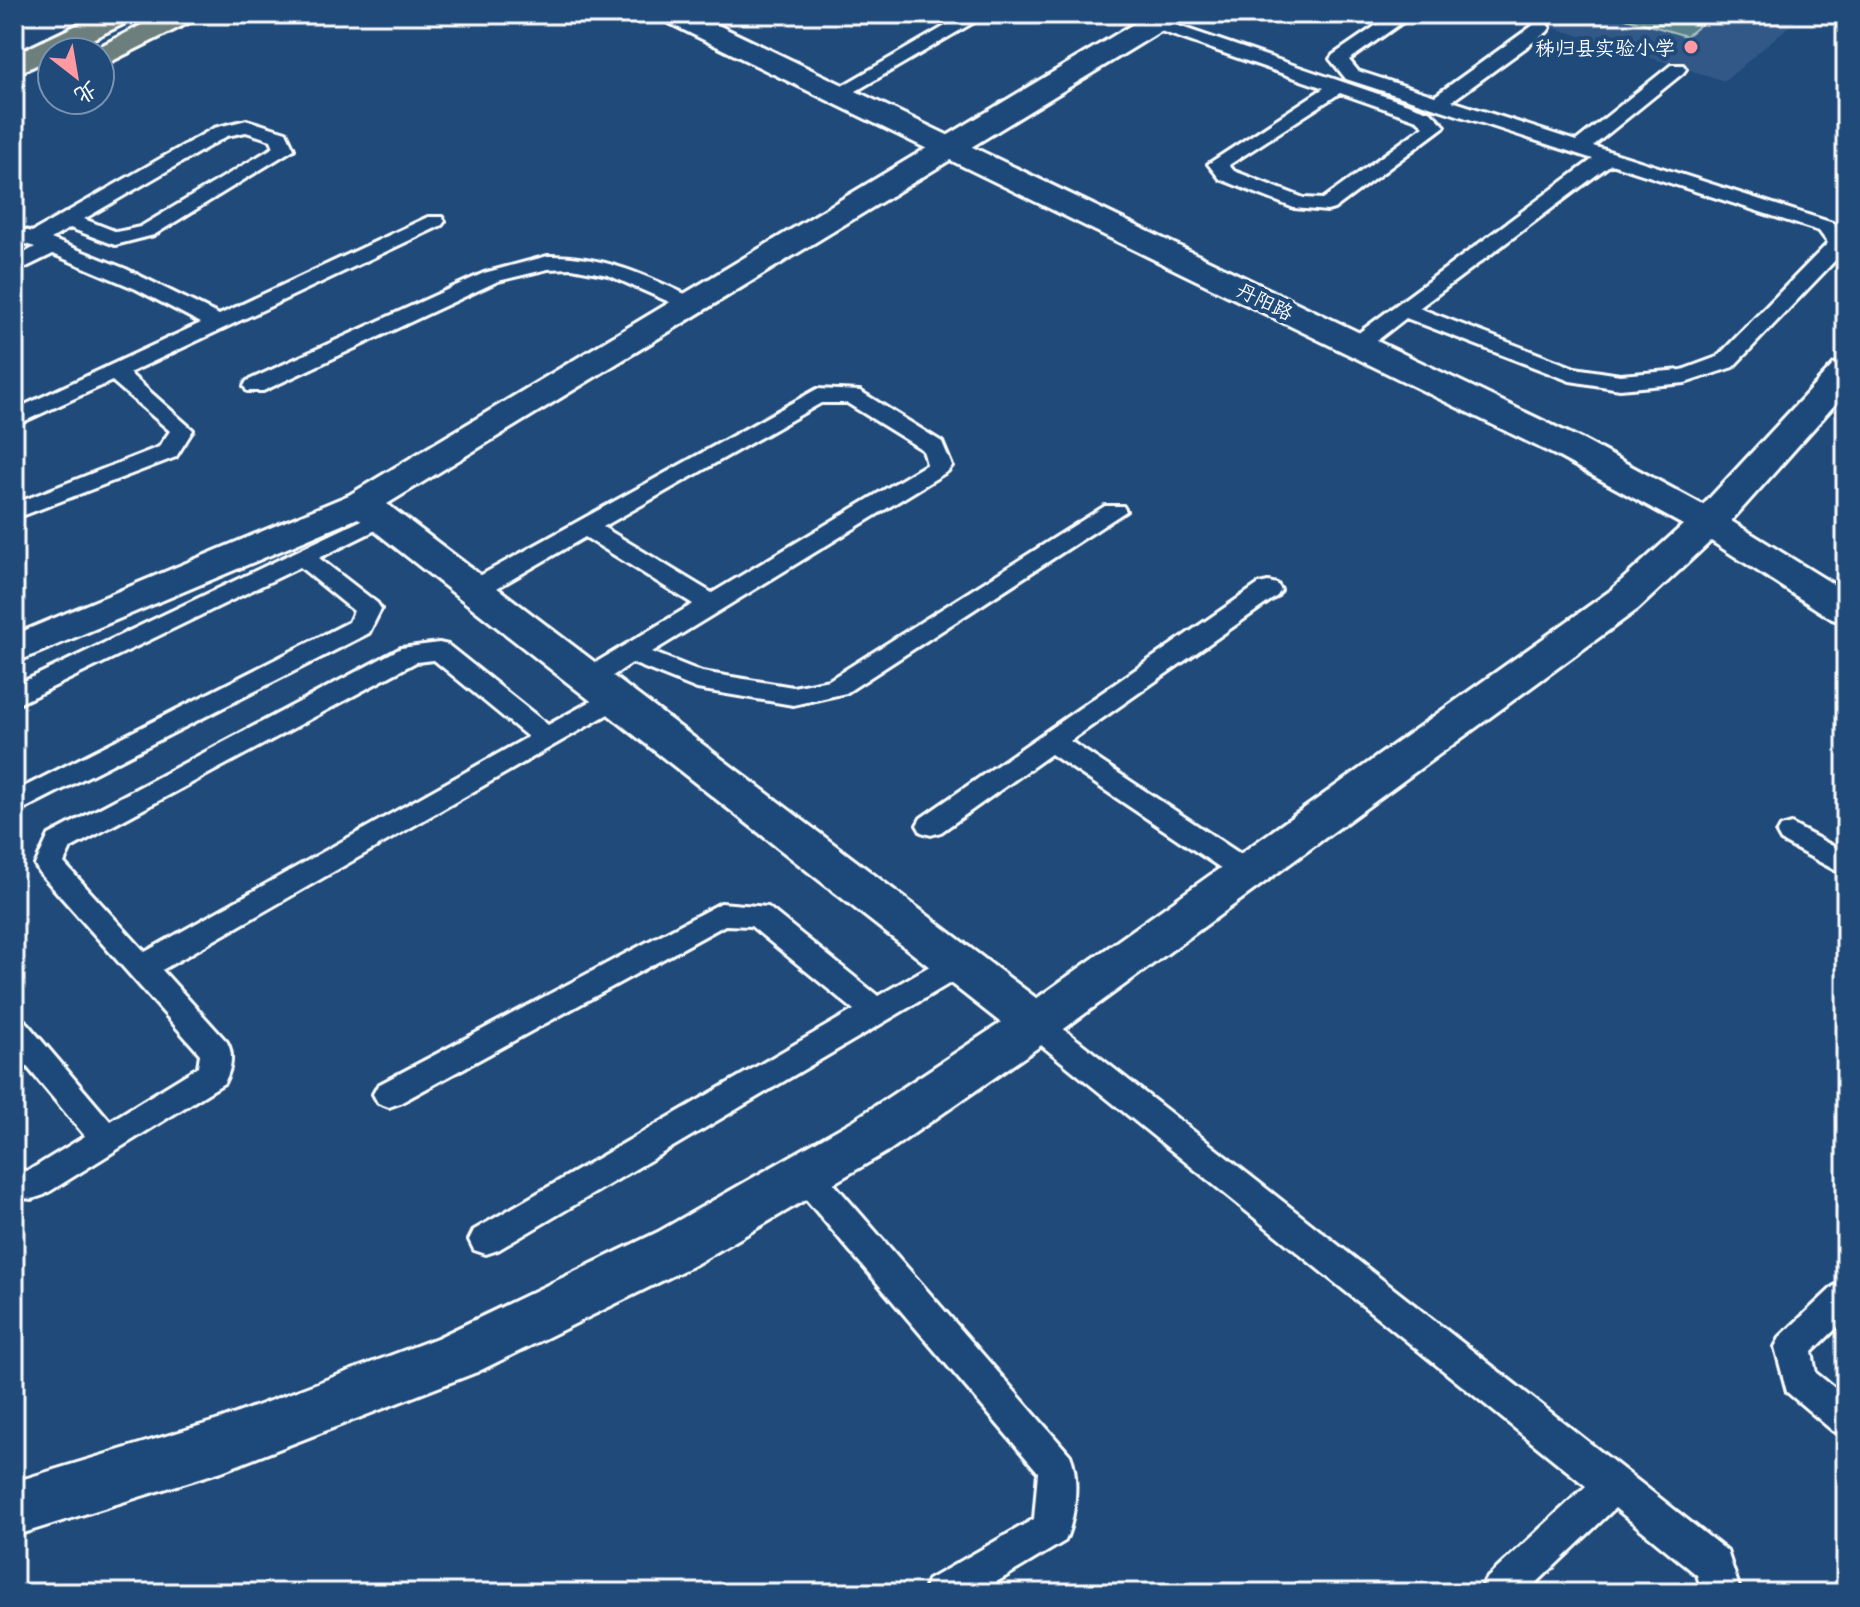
<svg xmlns="http://www.w3.org/2000/svg" width="1860" height="1607" viewBox="0 0 1860 1607" font-family="'Patrick Hand','LXGW WenKai TC',sans-serif">
<style>
.built{fill:#305887}
.green{fill:#58838a;stroke:#acc1c4;stroke-width:2}
.lines{fill:none;stroke-linecap:round;stroke-linejoin:round}
.lane-casing{stroke:#fff;stroke-width:6}
.street-casing{stroke:#fff;stroke-width:6}
.secondary-casing{stroke:#fff;stroke-width:6}
.highway-casing{stroke:#fff;stroke-width:6}
.lane{fill:#1f4a7a;fill-rule:evenodd}
.street{fill:#1f4a7a;fill-rule:evenodd}
.secondary{fill:#1f4a7a;fill-rule:evenodd}
.highway{fill:#6c7f7c;fill-rule:evenodd}
.poi-dot{fill:#ff9aa2;stroke:#1f4a7a;stroke-width:3}
.labels{text-anchor:middle;dominant-baseline:central;stroke-width:8;stroke-linejoin:round;paint-order:stroke}
.far-poi-label{font-size:20px;fill:#fff;stroke:#1f4a7a;text-anchor:end}
.far-street-label{font-size:20px;fill:#fff;stroke:#1f4a7a}
</style>
<rect width="100%" height="100%" fill="#1f4a7a"/>
<filter id="ink" filterUnits="userSpaceOnUse"><feTurbulence type="fractalNoise" baseFrequency=".0125" numOctaves="2"/><feDisplacementMap in="SourceGraphic" scale="16" xChannelSelector="R" yChannelSelector="G"/><feConvolveMatrix kernelMatrix="1 2 1 2 8 2 1 2 1" color-interpolation-filters="sRGB"/></filter>
<g filter="url(#ink)">
<path class="built" d="M1509 14H1803L1725 81Z"/>
<path class="green" d="M1612 14H1714L1686 36Z"/>
<g class="lines">
<defs>
<path id="lane" d="M966 14H988L844 98H830L828 94Z
M1393 14H1414L1349 60 1358 71 1435 96 1535 24H1547L1550 28 1547 32 1452 101 1576 141 1671 65H1683L1686 69 1683 73 1593 146 1833 223 1846 239V249L1733 367 1685 383 1620 389 1570 381 1406 318 1365 350H1349L1346 345 1349 340 1593 159 1346 79 1330 59 1333 55ZM1611 164 1819 231 1828 243 1717 357 1682 370 1620 375 1575 368 1419 308Z
M1155 18 1431 112 1445 126 1334 209 1327 211 1294 208 1220 179 1208 164 1324 88 1149 27 1146 23 1149 19ZM1340 93 1417 120 1424 126 1323 199 1304 198 1234 171 1229 165Z
M247 120 286 132 294 149 154 235 115 245 70 228 51 239 126 269 219 315 428 217H442L445 221 442 225 129 373 193 430 176 457 14 519V504L159 447 170 431 112 381 14 426V410L201 323 136 289 53 254 14 273V259L35 247 14 240V227L32 232 214 128ZM246 132 271 140 274 147 140 227 117 232 84 219 227 136Z
M548 256C604 255 649 277 698 300L701 305 690 311 608 275 572 268 548 269 498 281 263 391H247L244 386 247 381 484 273Z
M817 389 860 391 942 442 952 466 948 471 652 652 702 672 793 687 829 680 1105 506H1123L1126 511 846 693 793 705 697 689 632 663C616 673 599 689 580 684L576 678 580 672 693 604 585 537 483 596H465L461 590 465 584ZM821 403H847L923 450 927 464 712 593 603 527Z
M381 511 390 513 393 518 390 523 319 558 377 603 381 609 369 633 14 814V792L349 622 354 611 300 567 14 706V686Z
M1268 582 1277 584 1281 590 1277 596 1070 741 1257 865 1261 872 1257 879 1247 882 1237 879 1051 754 941 832 931 835 921 832 917 825 921 818 1259 584Z
M439 643 448 645 548 725 606 693 615 690 624 693 628 699 624 705 162 970 227 1042C234 1055 231 1070 224 1083L44 1195 32 1199 14 1197V1169L28 1171 85 1136 14 1051V1017L25 1021 110 1121 198 1067 200 1054 39 872 35 865 49 835 401 648ZM434 660 528 737 145 952 64 863 71 848 416 662Z
M1791 824 1846 853V876L1781 841 1777 834 1781 827Z
M721 903 768 907 878 996 947 956 958 953 969 956 973 964 969 972 498 1250 486 1254 474 1250 469 1240 474 1230 854 1010 751 926 725 925 400 1103 389 1107 378 1103 373 1094 378 1085Z
M1036 1012 1047 1016 1727 1551 1741 1593H1703L1697 1575 1615 1508 1526 1593H1480L1485 1580 1586 1486 1025 1032 1021 1024 1025 1016Z
M805 1161 817 1164 1070 1455C1080 1478 1075 1519 1065 1541L978 1593H923L928 1580 1034 1519 1038 1472 793 1184 789 1174 793 1164Z
M1846 1282V1319L1812 1352 1816 1373 1846 1397V1435L1833 1431 1787 1392 1775 1347 1781 1336 1834 1286Z"/>
<path id="street" d="M1150 14H1183L1179 20 387 504 1053 1011 1060 1024 1053 1037 1036 1043 1019 1037 358 518 14 663V635L349 495Z"/>
<path id="secondary" d="M659 14H695L1583 440 1703 505 1834 364 1846 361V392L1731 521 1846 592V623L1832 619 1711 541 1638 609 1053 1037 890 1150 696 1264 477 1372 222 1471 14 1536V1482L222 1419 437 1338 658 1232 854 1120 1019 1011 1610 591 1683 525 1557 456 663 20Z"/>
<path id="highway" d="M100 14H136L132 20 65 52H52V58L14 75V55Z
M163 14H198L194 20 110 62 100 64V52H89Z"/>
</defs>
<use href="#lane" class="lane-casing"/>
<use href="#street" class="street-casing"/>
<use href="#secondary" class="secondary-casing"/>
<use href="#highway" class="highway-casing"/>
<use href="#lane" class="lane"/>
<use href="#street" class="street"/>
<use href="#secondary" class="secondary"/>
<use href="#highway" class="highway"/>
</g>
</g>
<circle class="poi-dot" cx="1691" cy="47" r="8"/>
<g class="labels">
<g class="far-poi-label">
<text x="1675" y="47">秭归县实验小学</text>
</g>
<g class="far-street-label">
<text transform="translate(1265 301) rotate(26)">丹阳路</text>
</g>
</g>
<rect width="1860" height="1607" fill="none" stroke="#1f4a7a" stroke-width="48"/>
<rect x="24" y="24" width="1812" height="1559" fill="none" stroke="#fff" stroke-width="3" filter="url(#ink)"/>
<g transform="translate(76 76) rotate(149)"><circle r="38" fill="#1f4a7a" stroke="#7992af" stroke-width="2"/>
<path d="M0-6L14 30L0 20L-14 30Z" fill="#ff9aa2"/>
<text y="-12" font-size="22" font-weight="bold" text-anchor="middle" fill="#ffffff">北</text>
</g>
</svg>
